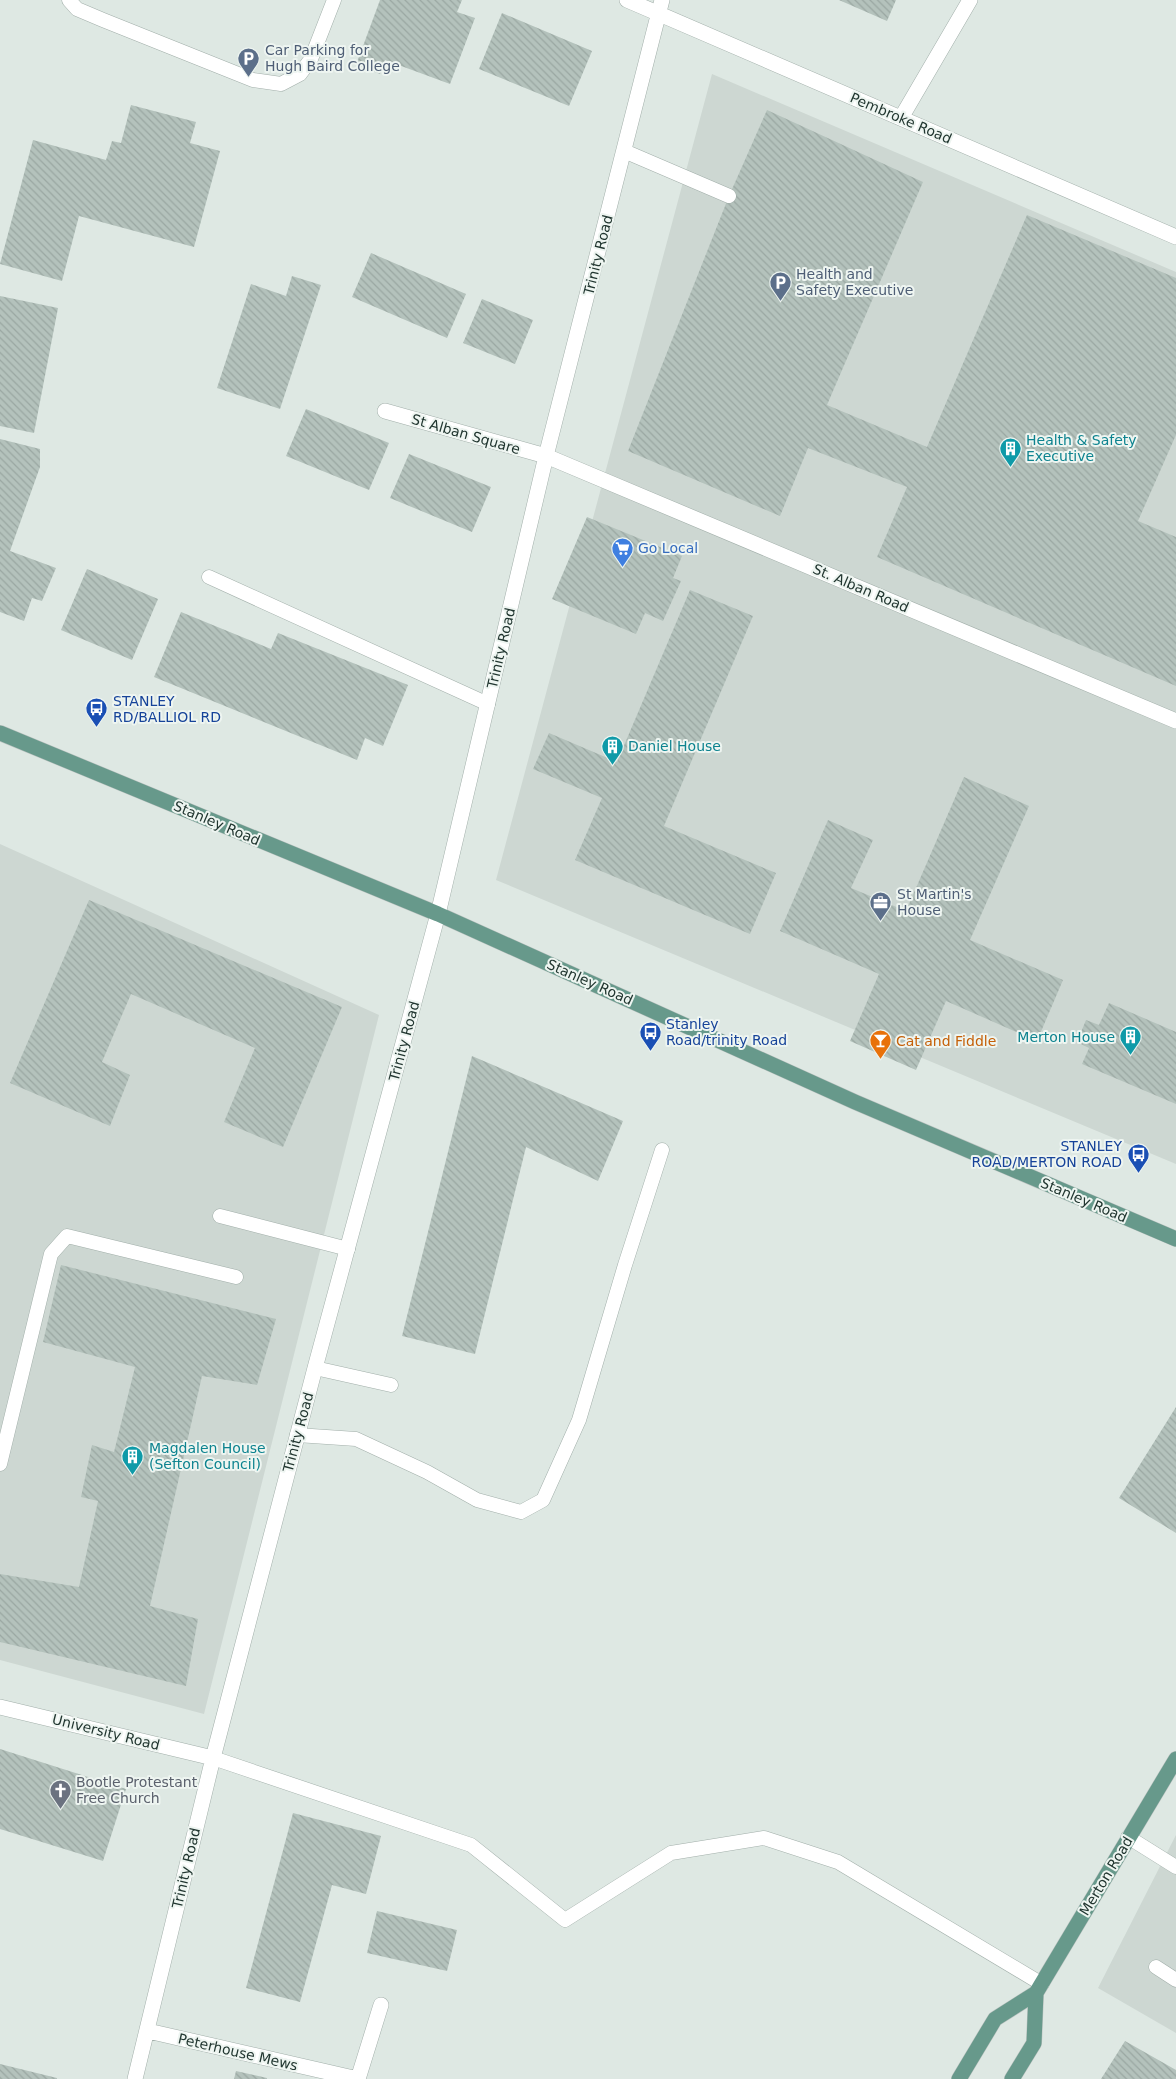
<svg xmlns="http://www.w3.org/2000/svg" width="1176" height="2079" viewBox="0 0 1176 2079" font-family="'DejaVu Sans',sans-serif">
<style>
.built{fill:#cdd7d2}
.building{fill:url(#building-back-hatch)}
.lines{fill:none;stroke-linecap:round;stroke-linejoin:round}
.lane-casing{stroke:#a2afaa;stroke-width:15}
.street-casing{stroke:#a2afaa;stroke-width:16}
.primary-casing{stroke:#bcc3c1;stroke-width:16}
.lane{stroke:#fff;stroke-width:14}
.street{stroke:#fff;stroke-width:15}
.primary{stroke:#67998b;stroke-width:15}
.labels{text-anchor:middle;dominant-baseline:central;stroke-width:4;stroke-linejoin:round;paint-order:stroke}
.service-label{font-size:14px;fill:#4e5e75;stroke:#eef5f1;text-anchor:start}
.street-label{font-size:14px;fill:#213630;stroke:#eef5f1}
.culture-label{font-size:14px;fill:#0d838f;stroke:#eef5f1;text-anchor:start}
.shop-label{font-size:14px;fill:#366cbe;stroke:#eef5f1;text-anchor:start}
.transit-label{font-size:14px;fill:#164399;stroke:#eef5f1;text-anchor:start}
.food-label{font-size:14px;fill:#c56008;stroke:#eef5f1;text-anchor:start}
.worship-label{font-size:14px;fill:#5b616d;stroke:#eef5f1;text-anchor:start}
</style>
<defs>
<pattern id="building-back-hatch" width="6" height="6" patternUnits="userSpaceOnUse" patternTransform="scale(1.25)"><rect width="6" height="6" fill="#b4c2bc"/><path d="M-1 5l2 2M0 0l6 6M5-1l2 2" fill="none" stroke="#9aa7a2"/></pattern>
</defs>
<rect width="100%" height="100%" fill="#dee8e3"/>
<path class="built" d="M712 74 1176 272V1164L496 880Z
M0 844 379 1015 204 1714 0 1660Z
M1176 1835V2033L1098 1988Z"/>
<path class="building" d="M380 0H462L457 12 475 18 450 84 385 60 380 74 356 65Z
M839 0H896L887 21Z
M502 13 592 51 569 106 479 69Z
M131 105 196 122 190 143 220 151 194 247 79 216 62 281 0 264 33 140 106 160 112 141 121 143Z
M767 110 923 182 827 405 927 447 1027 215 1176 278V435L1138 521 1176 537V686L877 557 907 487 808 448 780 516 628 451 729 196Z
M371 253 466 294 447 338 352 297Z
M292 276 321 285 280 409 217 388 251 284 286 296Z
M0 296 58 308 34 433 0 426Z
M482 299 533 320 515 364 463 343Z
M306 409 389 443 369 490 286 456Z
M0 439 40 449V467L10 551 56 568 42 601 32 598 24 621 0 612Z
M409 454 491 487 472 532 390 498Z
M587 517 682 556 673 578 681 581 663 621 645 613 636 634 552 599Z
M87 569 158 599 132 660 61 630Z
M690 590 753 616 664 826 776 873 750 934 575 860 602 798 533 769 549 733 617 762Z
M181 612 271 649 278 633 408 685 383 746 365 738 357 760 154 677Z
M964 777 1029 806 970 940 1063 980 1037 1041 946 1001 916 1070 850 1041 879 974 780 931 828 820 873 840 851 888 906 911Z
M89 900 342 1007 283 1147 224 1122 255 1048 131 994 102 1062 130 1075 110 1126 10 1083Z
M1109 1003 1176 1032V1104L1082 1064 1089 1048 1077 1042 1086 1020 1099 1025Z
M472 1056 623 1121 598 1181 526 1147 475 1354 402 1336Z
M61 1265 276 1319 257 1385 202 1376 150 1606 198 1619 186 1686 0 1642V1574L79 1587 98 1501 81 1497 92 1445 114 1452 135 1367 43 1342Z
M1176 1407V1533L1119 1498Z
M0 1749 126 1789 103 1861 0 1829Z
M293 1813 381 1836 366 1894 332 1885 300 2002 246 1988Z
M377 1911 457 1930 447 1971 367 1953Z
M1125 2041 1176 2070V2079H1101Z
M0 2064 57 2078V2079H0Z
M236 2071 267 2078V2079H234Z"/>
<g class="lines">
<defs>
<path id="lane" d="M69 0 77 9 103 20 253 80 281 84 300 74 311 59 334 0
M624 151 729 196
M209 577 488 704
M220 1216 348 1249
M315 1368 391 1385
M297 1435 356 1439 427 1472 477 1500 521 1512 543 1500 579 1420 625 1265 662 1150
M0 1464 51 1254 67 1236 236 1277
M213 1758 471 1845 565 1920 671 1853 764 1838 838 1862 1042 1984
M1128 1837 1176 1867
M1156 1967 1176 1980"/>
<path id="street" d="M627 0 1176 237
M901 118 970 0
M385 411 546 456 1176 721
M0 1707 213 1758
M148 2031 358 2079
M135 2079 213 1758 315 1368 438 914 546 456 662 0
M358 2079 381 2005"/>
<path id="primary" d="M0 733 438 914 855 1102 1176 1239
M959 2079 995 2019 1036 1993 1176 1759
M1012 2079 1034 2043 1036 1993"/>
</defs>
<use href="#lane" class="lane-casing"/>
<use href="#street" class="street-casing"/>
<use href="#primary" class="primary-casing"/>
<use href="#lane" class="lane"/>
<use href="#street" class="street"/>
<use href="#primary" class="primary"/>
</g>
<defs>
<symbol id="parking-pin" viewBox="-11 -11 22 30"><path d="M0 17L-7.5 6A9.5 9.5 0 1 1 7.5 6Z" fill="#5c6f8a" stroke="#eef5f1"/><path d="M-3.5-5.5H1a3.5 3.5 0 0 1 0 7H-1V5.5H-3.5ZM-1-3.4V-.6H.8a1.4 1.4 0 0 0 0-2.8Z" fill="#fff"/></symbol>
<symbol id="building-pin" viewBox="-11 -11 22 30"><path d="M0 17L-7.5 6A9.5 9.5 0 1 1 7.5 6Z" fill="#0f9aa8" stroke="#eef5f1"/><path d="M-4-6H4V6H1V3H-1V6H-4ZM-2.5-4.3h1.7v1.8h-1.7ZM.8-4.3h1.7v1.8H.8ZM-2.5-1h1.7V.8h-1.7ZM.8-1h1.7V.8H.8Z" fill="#fff"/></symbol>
<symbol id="supermarket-pin" viewBox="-11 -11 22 30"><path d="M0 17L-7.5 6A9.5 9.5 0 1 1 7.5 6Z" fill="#3f7fe0" stroke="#eef5f1"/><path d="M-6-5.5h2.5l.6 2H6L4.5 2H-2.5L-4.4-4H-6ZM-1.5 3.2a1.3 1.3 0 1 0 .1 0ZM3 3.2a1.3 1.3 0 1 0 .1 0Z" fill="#fff"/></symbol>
<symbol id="bus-pin" viewBox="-11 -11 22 30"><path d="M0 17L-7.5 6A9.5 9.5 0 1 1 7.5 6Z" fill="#1a4fb4" stroke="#eef5f1"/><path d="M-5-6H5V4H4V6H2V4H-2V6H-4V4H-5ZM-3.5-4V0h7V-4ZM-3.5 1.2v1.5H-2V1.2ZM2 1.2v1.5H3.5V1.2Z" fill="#fff"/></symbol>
<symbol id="office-pin" viewBox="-11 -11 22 30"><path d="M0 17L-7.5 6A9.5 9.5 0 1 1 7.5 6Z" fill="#5c6f8a" stroke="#eef5f1"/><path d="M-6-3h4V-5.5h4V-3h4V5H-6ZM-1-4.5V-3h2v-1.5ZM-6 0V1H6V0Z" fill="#fff"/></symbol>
<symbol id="bar-pin" viewBox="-11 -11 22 30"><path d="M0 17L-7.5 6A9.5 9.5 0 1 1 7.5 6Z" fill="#e8710a" stroke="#eef5f1"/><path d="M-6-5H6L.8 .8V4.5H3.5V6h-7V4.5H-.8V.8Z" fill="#fff"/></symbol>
<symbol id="church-pin" viewBox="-11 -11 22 30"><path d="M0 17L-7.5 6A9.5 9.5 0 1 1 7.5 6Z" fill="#6b7280" stroke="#eef5f1"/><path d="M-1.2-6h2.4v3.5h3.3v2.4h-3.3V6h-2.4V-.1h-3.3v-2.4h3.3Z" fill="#fff"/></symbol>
</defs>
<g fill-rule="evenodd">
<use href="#parking-pin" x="236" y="46" width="25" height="34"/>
<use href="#parking-pin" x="768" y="270" width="25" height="34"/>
<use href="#building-pin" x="998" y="436" width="25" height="34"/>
<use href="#supermarket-pin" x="610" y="536" width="25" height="34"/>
<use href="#bus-pin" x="84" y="696" width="25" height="34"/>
<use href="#building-pin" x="600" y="734" width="25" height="34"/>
<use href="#office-pin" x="868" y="890" width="25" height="34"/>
<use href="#bus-pin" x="638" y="1020" width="25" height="34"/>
<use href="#building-pin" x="1118" y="1024" width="25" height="34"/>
<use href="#bar-pin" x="868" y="1028" width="25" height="34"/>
<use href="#bus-pin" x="1126" y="1142" width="25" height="34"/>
<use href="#building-pin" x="120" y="1444" width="25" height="34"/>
<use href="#church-pin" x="48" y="1778" width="25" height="34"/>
</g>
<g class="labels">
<g class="service-label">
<text x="265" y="50">Car Parking for<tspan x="265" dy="16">Hugh Baird College</tspan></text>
<text x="796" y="274">Health and<tspan x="796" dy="16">Safety Executive</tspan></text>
<text x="897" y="894">St Martin's<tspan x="897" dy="16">House</tspan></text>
</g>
<g class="street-label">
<text transform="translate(901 118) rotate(23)">Pembroke Road</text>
<text transform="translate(598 255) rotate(-76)">Trinity Road</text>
<text transform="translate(466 434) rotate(16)">St Alban Square</text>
<text transform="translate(861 588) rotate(23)">St. Alban Road</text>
<text transform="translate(501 648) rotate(-77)">Trinity Road</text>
<text transform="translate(217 823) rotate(23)">Stanley Road</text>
<text transform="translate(590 982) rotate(24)">Stanley Road</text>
<text transform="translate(404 1041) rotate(-75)">Trinity Road</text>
<text transform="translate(1084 1200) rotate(23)">Stanley Road</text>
<text transform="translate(298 1432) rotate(-75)">Trinity Road</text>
<text transform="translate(106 1732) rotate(14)">University Road</text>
<text transform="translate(186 1868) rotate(-77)">Trinity Road</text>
<text transform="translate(1106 1876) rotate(-59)">Merton Road</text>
<text transform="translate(238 2052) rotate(13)">Peterhouse Mews</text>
</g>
<g class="culture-label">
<text x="1026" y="440">Health &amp; Safety<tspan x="1026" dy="16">Executive</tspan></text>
<text x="628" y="746">Daniel House</text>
<text x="1115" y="1037" text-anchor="end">Merton House</text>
<text x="149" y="1448">Magdalen House<tspan x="149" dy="16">(Sefton Council)</tspan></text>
</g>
<g class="shop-label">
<text x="638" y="548">Go Local</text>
</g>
<g class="transit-label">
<text x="113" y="701">STANLEY<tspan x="113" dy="16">RD/BALLIOL RD</tspan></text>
<text x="666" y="1024">Stanley<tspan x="666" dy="16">Road/trinity Road</tspan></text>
<text x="1122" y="1146" text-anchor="end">STANLEY<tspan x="1122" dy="16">ROAD/MERTON ROAD</tspan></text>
</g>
<g class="food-label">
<text x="896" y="1041">Cat and Fiddle</text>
</g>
<g class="worship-label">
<text x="76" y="1782">Bootle Protestant<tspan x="76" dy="16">Free Church</tspan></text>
</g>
</g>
</svg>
